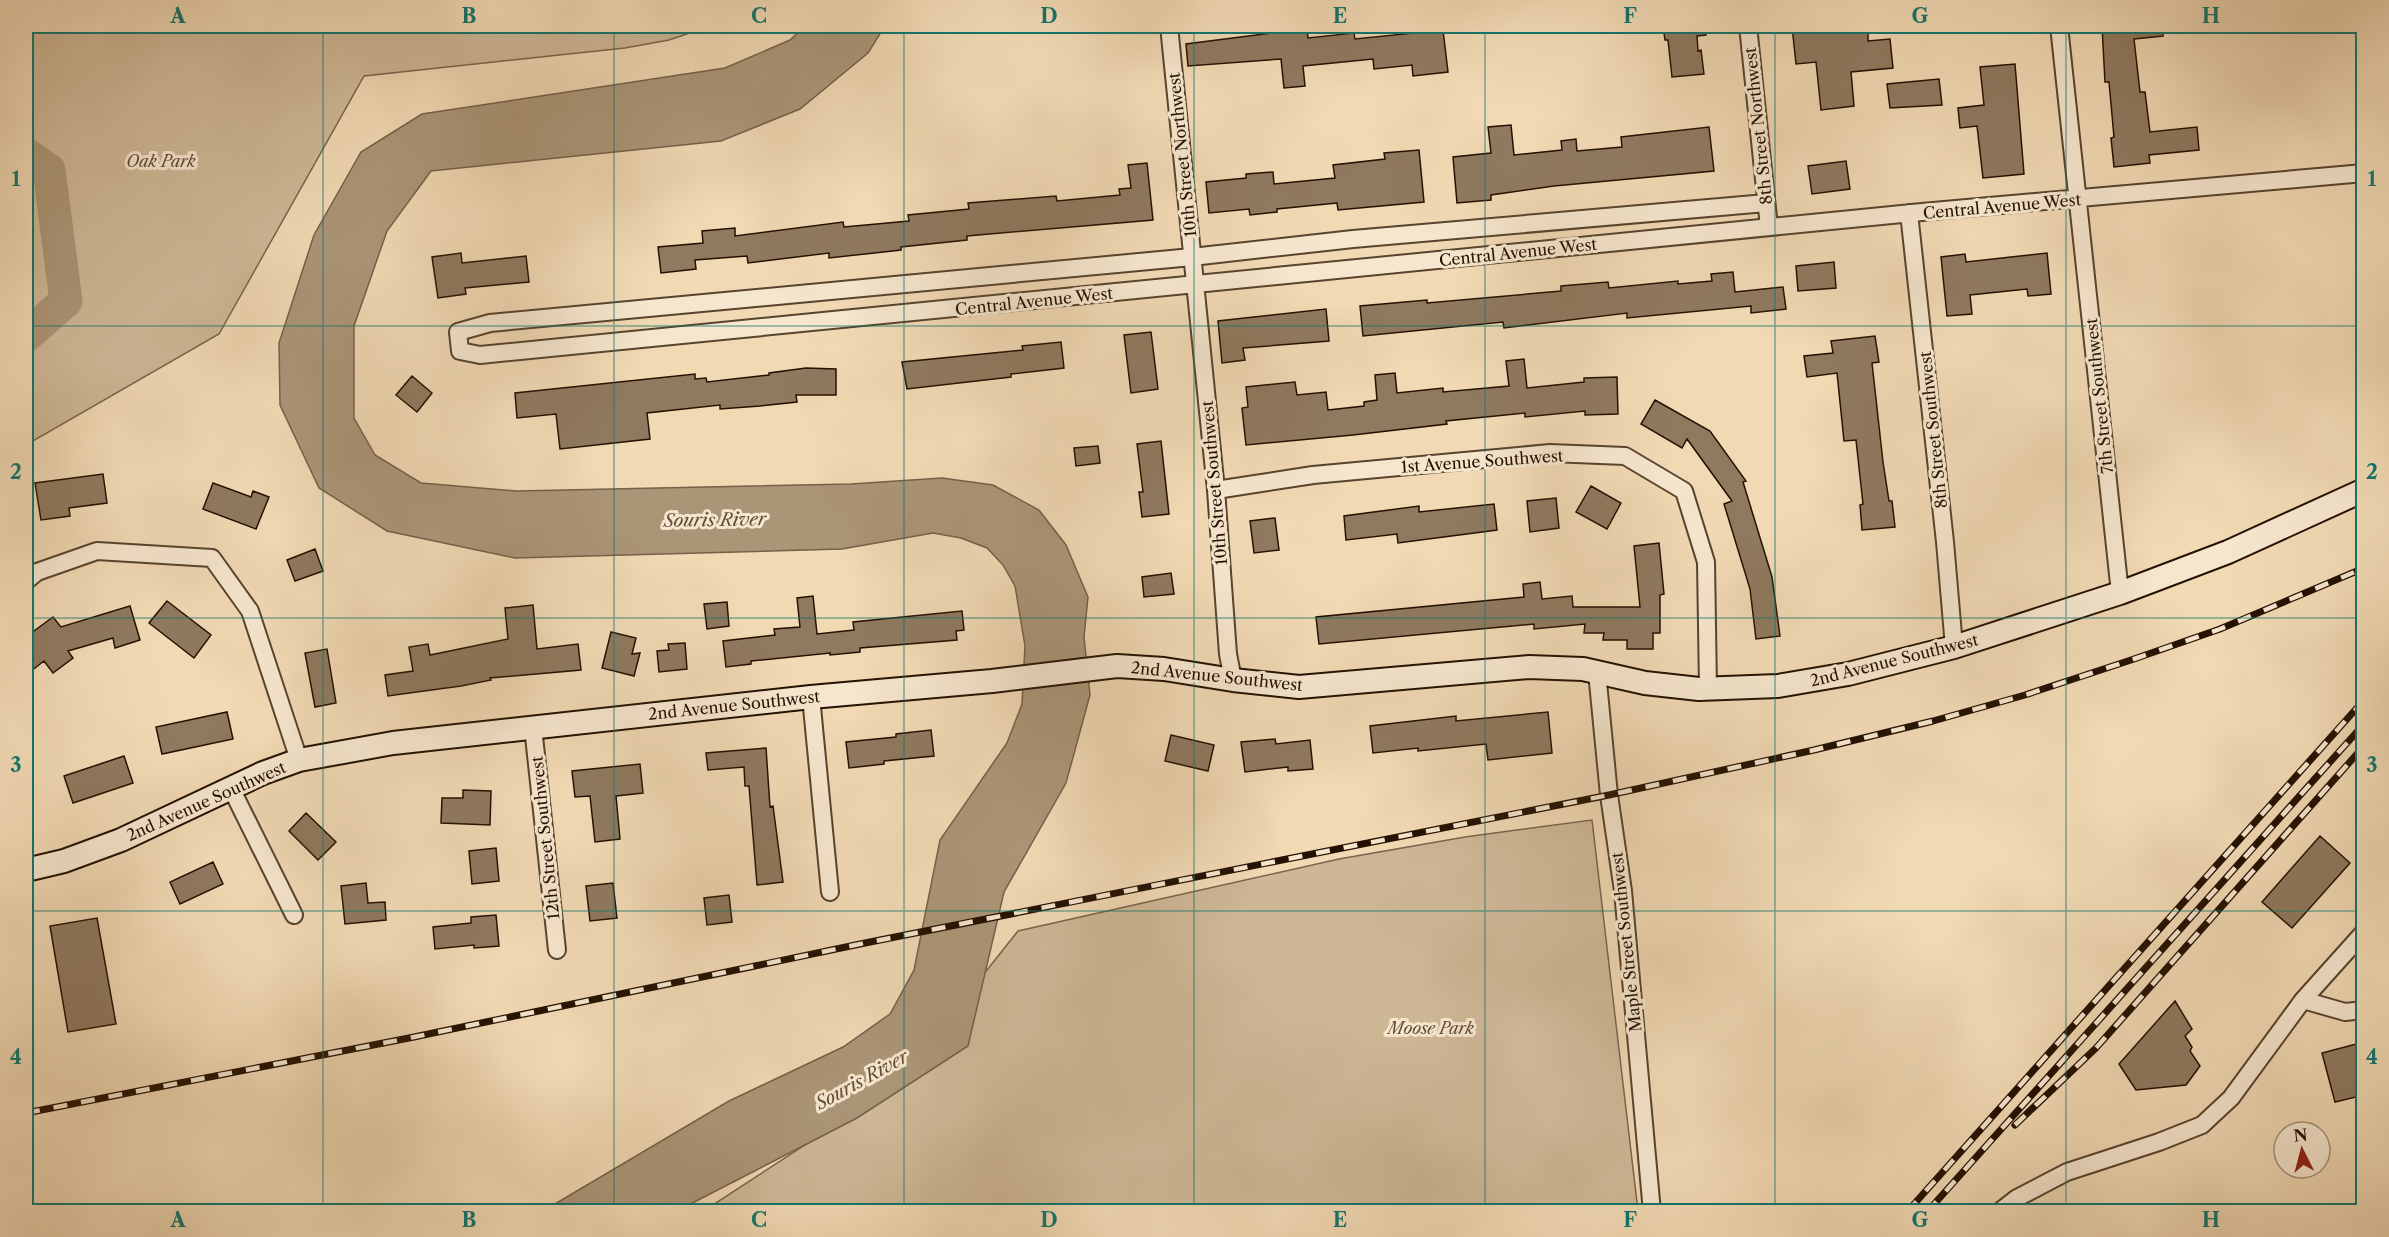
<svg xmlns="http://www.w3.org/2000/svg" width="2389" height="1237" viewBox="0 0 2389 1237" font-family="'Libre Caslon Text',serif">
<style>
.green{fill:#ceb796;stroke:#79644c;stroke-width:1.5}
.water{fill:#ab9577;stroke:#756048;stroke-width:1.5}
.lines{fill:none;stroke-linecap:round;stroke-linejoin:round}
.river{stroke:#ab9577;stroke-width:33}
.building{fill:#8f795f;stroke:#241102;stroke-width:1.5}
.street-casing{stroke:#57432e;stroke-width:20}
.secondary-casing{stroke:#241102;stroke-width:26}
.street{stroke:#f6e6ce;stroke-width:16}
.secondary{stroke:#f6e6ce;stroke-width:22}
.rail-casing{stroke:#241102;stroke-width:7}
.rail{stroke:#f6e6ce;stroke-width:4.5;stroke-dasharray:14;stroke-linecap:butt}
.grid{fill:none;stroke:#0f766e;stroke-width:1.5;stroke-opacity:0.55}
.labels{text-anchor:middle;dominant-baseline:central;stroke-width:6;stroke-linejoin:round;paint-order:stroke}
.street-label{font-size:16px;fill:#241102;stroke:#f6e6ce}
.park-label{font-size:16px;font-style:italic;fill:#604b36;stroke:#f6e6ce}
.water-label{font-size:18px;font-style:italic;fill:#614c37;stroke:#f6e6ce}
.neatline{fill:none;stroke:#0f766e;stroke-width:2}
.grid-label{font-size:20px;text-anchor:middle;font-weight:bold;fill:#0f766e}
</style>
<rect width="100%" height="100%" fill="#f1d9b4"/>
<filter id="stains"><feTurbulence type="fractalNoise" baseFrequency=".00333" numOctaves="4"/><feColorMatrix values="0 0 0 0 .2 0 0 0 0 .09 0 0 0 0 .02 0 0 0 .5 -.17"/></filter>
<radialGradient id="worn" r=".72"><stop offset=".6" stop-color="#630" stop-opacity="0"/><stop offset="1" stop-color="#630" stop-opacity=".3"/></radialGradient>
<path class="green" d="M26 26H710L669 40 625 48 364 76 219 334 26 445Z
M1592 820 1638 1211 702 1212 894 1087 1018 931 1339 859 1465 837Z"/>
<path class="water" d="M805 26H885L868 53 800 109 721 141 431 171 387 231 354 326V418L375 455 421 483 517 491 851 484 942 478 993 485 1039 510 1066 545 1088 597 1084 637 1090 695 1066 783 1004 892 968 1046 857 1118 677 1211H543L729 1101 843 1047 890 1014 914 970 940 840 1007 743 1022 704 1025 646 1015 586 1003 565 987 548 961 538 933 533 842 549 515 558 387 531 319 488 280 405 279 343 314 235 361 152 422 114 725 68 790 40Z"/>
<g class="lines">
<path class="river" d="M26 154 49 170 66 301 26 336"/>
</g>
<path class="building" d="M1307 26 1308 38 1354 33 1355 39 1443 30 1448 72 1413 76 1412 65 1374 69 1373 59 1303 66 1305 86 1284 88 1281 59 1188 66 1186 44 1279 32V29Z
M1663 26H1705L1706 35 1697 36 1698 51 1701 50 1704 74 1672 77 1668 40H1665Z
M1792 26H1868V41L1890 39 1893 68 1851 72 1854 106 1821 110 1816 62 1796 64Z
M2102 26H2163V36L2134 39 2140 92H2145L2150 132 2197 127 2199 150 2149 155 2150 163 2114 167 2111 138 2114 137 2109 82H2105Z
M2015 64 2024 174 1983 178 1977 126 1960 128 1958 108 1984 105 1980 67Z
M1939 79 1942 105 1890 108 1887 84Z
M1511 125 1514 155 1562 150 1561 141 1576 139 1577 151 1622 147 1621 137 1709 127 1714 171 1554 186 1491 195V200L1457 203 1453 157 1491 153 1488 127Z
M1419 150 1424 202 1338 210 1337 203 1277 209V212L1250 215 1249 209 1209 213 1206 182 1246 178V174L1273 172 1274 184 1335 178 1333 165 1385 159 1384 153Z
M1846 161 1850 189 1812 194 1808 166Z
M1147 163 1153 220 967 236V240L901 247V250L829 258V253L748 263 747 256 695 260 696 269 661 273 658 247 703 243 702 231 735 228V236L843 222 844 227 909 221 908 215 969 209 968 203 1056 196 1057 201 1120 195 1119 189 1131 188 1128 165Z
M461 253 462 263 526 256 529 282 465 288 466 294 438 298 432 257Z
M2047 253 2051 294 2028 296 2027 289 1970 295 1972 314 1947 316 1941 257 1965 254 1966 262Z
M1834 262 1836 288 1798 291 1796 266Z
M1733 272 1735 292 1783 287 1786 309 1751 313V306L1627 318V313L1504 328 1503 322 1363 336 1360 306 1427 300V303L1561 291V286L1608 282 1609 288 1678 281V284L1712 281 1711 274Z
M1326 309 1329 341 1243 348 1245 360 1222 363 1218 321Z
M1151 332 1158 389 1131 393 1124 335Z
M1875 336 1879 362 1872 363 1883 462 1889 501H1892L1895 527 1862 530 1860 505 1863 504 1856 440 1844 441 1837 373 1807 377 1804 356 1833 353 1831 341Z
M1061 342 1064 368 1011 374V377L907 389 902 362 1023 350 1022 346Z
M1524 359 1527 388 1584 382V378L1617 377 1618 414 1585 415V411L1525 417V413L1446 421 1447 424 1353 435 1246 445 1242 408 1248 407 1246 387 1295 382 1297 395 1326 392 1328 410 1364 406V402L1377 400 1375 375 1395 373 1397 393 1443 388V392L1509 386 1506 361Z
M806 368 836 369V395H796L797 402 760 406 720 409V405L647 413 650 439 560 449 556 414 517 418 515 393 695 374V379L706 378 707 382 769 375V373Z
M412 376 432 393 417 412 396 395Z
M1655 400 1710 431 1746 481 1743 482 1772 577 1780 636 1756 639 1750 589 1724 504 1732 501 1687 439 1682 448 1641 424Z
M1161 441 1169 514 1142 517 1139 492H1143L1137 444Z
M1098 446 1100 463 1076 466 1074 448Z
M103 474 107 503 69 508 70 516 41 520 35 483Z
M213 483 251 497 253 491 269 497 256 529 203 509Z
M1591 486 1621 503 1607 529 1576 512Z
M1556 498 1559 528 1530 532 1527 501Z
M1494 504 1497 530 1398 543 1397 534 1346 540 1344 516 1419 506V512Z
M1275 518 1279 550 1254 553 1250 521Z
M1659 543 1664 594 1660 595V633H1653V649H1627V640H1603L1604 633H1584L1585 624 1534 629V624L1319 644 1316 617 1524 597 1523 584 1540 582 1542 599 1572 596 1573 607H1640L1634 546Z
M315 549 323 571 295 581 287 560Z
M1171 573 1174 594 1144 597 1142 577Z
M813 596 817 634 854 630 853 622 962 611 964 630 956 631 957 640 860 648V652L830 655V653L751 661V664L726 667 723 641 775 635 774 629 800 627 797 598Z
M167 601 211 635 194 658 149 623Z
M727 602 729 626 707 629 704 604Z
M533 605 537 649 578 644 581 670 490 678 491 680 461 686 388 696 385 675 413 671 409 647 428 644 430 655 508 639 505 608Z
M130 606 140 640 115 648 113 638 68 651 73 658 53 673 44 661 26 675V637L53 617 61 627Z
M611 632 636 638 632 654 640 653 634 676 602 668Z
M685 643 687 669 659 672 657 651 669 650 668 644Z
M327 649 336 703 315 707 305 653Z
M227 712 233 739 162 754 156 727Z
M1548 712 1552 753 1488 760 1486 744 1418 751V748L1373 753 1370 726 1456 716V721Z
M931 730 934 756 884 761V764L849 768 846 742 896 737V734Z
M1171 735 1214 745 1208 771 1165 761Z
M1275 739 1276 744 1310 740 1313 769 1288 771V767L1245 772 1241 742Z
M766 748 770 807 773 806 783 882 757 885 749 786H745L744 767 708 770 706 753Z
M124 756 133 783 73 803 64 776Z
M640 764 643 793 616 796 620 839 595 842 590 796 575 797 572 771Z
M463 790 491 791 490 825 441 823 442 798H463Z
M306 813 336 842 318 860 289 831Z
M2320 836 2350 863 2292 928 2262 902Z
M496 848 499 881 472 884 469 851Z
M213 862 223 884 180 904 170 882Z
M366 883 368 903 385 902 386 920 345 924 341 886Z
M613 883 617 918 590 921 586 886Z
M729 895 732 922 707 925 704 898Z
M496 915 499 946 474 948V945L435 949 433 927 471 923V917Z
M97 918 116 1024 68 1032 50 926Z
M2175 1001 2192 1029 2185 1036 2192 1047 2190 1051 2200 1066 2186 1085 2136 1090 2119 1064Z
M2364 1042V1095L2335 1102 2322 1053Z"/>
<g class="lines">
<defs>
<path id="street" d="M1169 26 1216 490 1228 654 1233 680
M1748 26 1769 227
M2059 26 2120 593
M1766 203 1353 239 1192 257 490 323 458 332 460 351 480 355 1922 212 2364 173
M1909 213 1945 542 1954 647
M1216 490 1313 475 1550 453 1625 456 1684 491 1706 562 1708 688
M26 581 37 572 97 551 212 558 250 611 299 760
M1597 672 1609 795 1623 891 1652 1212
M811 697 830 892
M533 727 557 950
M231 788 294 915
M2303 1000 2345 1012 2364 1010
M1999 1212 2017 1198 2067 1172 2159 1142 2202 1125 2231 1098 2303 1000 2364 932"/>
<path id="secondary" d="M26 870 64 861 121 840 263 773 299 760 393 743 811 697 992 681 1117 666 1164 669 1233 680 1299 687 1529 667 1583 669 1645 683 1699 689 1778 686 1848 674 1954 647 2120 593 2228 552 2364 490"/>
</defs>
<use href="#street" class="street-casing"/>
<use href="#secondary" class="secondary-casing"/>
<use href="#street" class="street"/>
<use href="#secondary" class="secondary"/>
<defs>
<path id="rail" d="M26 1113 414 1037 865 943 1609 795 1814 750 1933 721 2025 695 2134 659 2220 629 2364 568
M2015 1125 2096 1048 2364 746
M1907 1212 2364 700
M1927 1212 2364 724"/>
</defs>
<use href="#rail" class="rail-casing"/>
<use href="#rail" class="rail"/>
</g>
<path class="grid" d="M323 26V1212M614 26V1212M904 26V1212M1194 26V1212M1485 26V1212M1775 26V1212M2066 26V1212M26 326H2364M26 618H2364M26 911H2364"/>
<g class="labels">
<g class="street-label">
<text transform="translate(1758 126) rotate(-96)">8th Street Northwest</text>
<text transform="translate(1182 155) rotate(-96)">10th Street Northwest</text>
<text transform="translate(2002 206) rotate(-5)">Central Avenue West</text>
<text transform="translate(1518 252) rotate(-6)">Central Avenue West</text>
<text transform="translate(1034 301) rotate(-6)">Central Avenue West</text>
<text transform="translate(2099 396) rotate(-96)">7th Street Southwest</text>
<text transform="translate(1933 430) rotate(-96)">8th Street Southwest</text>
<text transform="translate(1482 461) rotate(-4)">1st Avenue Southwest</text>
<text transform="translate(1214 483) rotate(-95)">10th Street Southwest</text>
<text transform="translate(1894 660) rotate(-14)">2nd Avenue Southwest</text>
<text transform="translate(1217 676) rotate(6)">2nd Avenue Southwest</text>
<text transform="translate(734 705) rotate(-6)">2nd Avenue Southwest</text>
<text transform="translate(206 801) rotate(-24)">2nd Avenue Southwest</text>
<text transform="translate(545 838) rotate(-96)">12th Street Southwest</text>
<text transform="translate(1626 942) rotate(-96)">Maple Street Southwest</text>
</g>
<g class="park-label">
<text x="161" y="161">Oak Park</text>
<text x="1431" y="1028">Moose Park</text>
</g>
<g class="water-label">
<text transform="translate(715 520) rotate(-1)">Souris River</text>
<text transform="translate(862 1080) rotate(-29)">Souris River</text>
</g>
</g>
<rect width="2389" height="1237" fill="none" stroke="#f1d9b4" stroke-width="66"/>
<g transform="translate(2302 1150) rotate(354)"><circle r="28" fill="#f6e6ce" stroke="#a2917c" stroke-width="1.5"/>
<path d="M0-4.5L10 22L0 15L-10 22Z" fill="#8f2418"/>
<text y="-9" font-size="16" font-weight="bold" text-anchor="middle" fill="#241102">N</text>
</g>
<rect x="33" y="33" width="2323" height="1171" class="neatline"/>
<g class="grid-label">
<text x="178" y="23">A</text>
<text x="469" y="23">B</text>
<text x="759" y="23">C</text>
<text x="1049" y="23">D</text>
<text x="1340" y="23">E</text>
<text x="1630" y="23">F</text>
<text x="1920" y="23">G</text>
<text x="2211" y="23">H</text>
<text x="16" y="186">1</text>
<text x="2372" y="186">1</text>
<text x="16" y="479">2</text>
<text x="2372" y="479">2</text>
<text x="16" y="772">3</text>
<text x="2372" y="772">3</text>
<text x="16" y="1064">4</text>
<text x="2372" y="1064">4</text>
<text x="178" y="1227">A</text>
<text x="469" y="1227">B</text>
<text x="759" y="1227">C</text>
<text x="1049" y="1227">D</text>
<text x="1340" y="1227">E</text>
<text x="1630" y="1227">F</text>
<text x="1920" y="1227">G</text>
<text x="2211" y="1227">H</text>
</g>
<rect width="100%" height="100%" filter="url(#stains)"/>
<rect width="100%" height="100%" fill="url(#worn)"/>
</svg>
